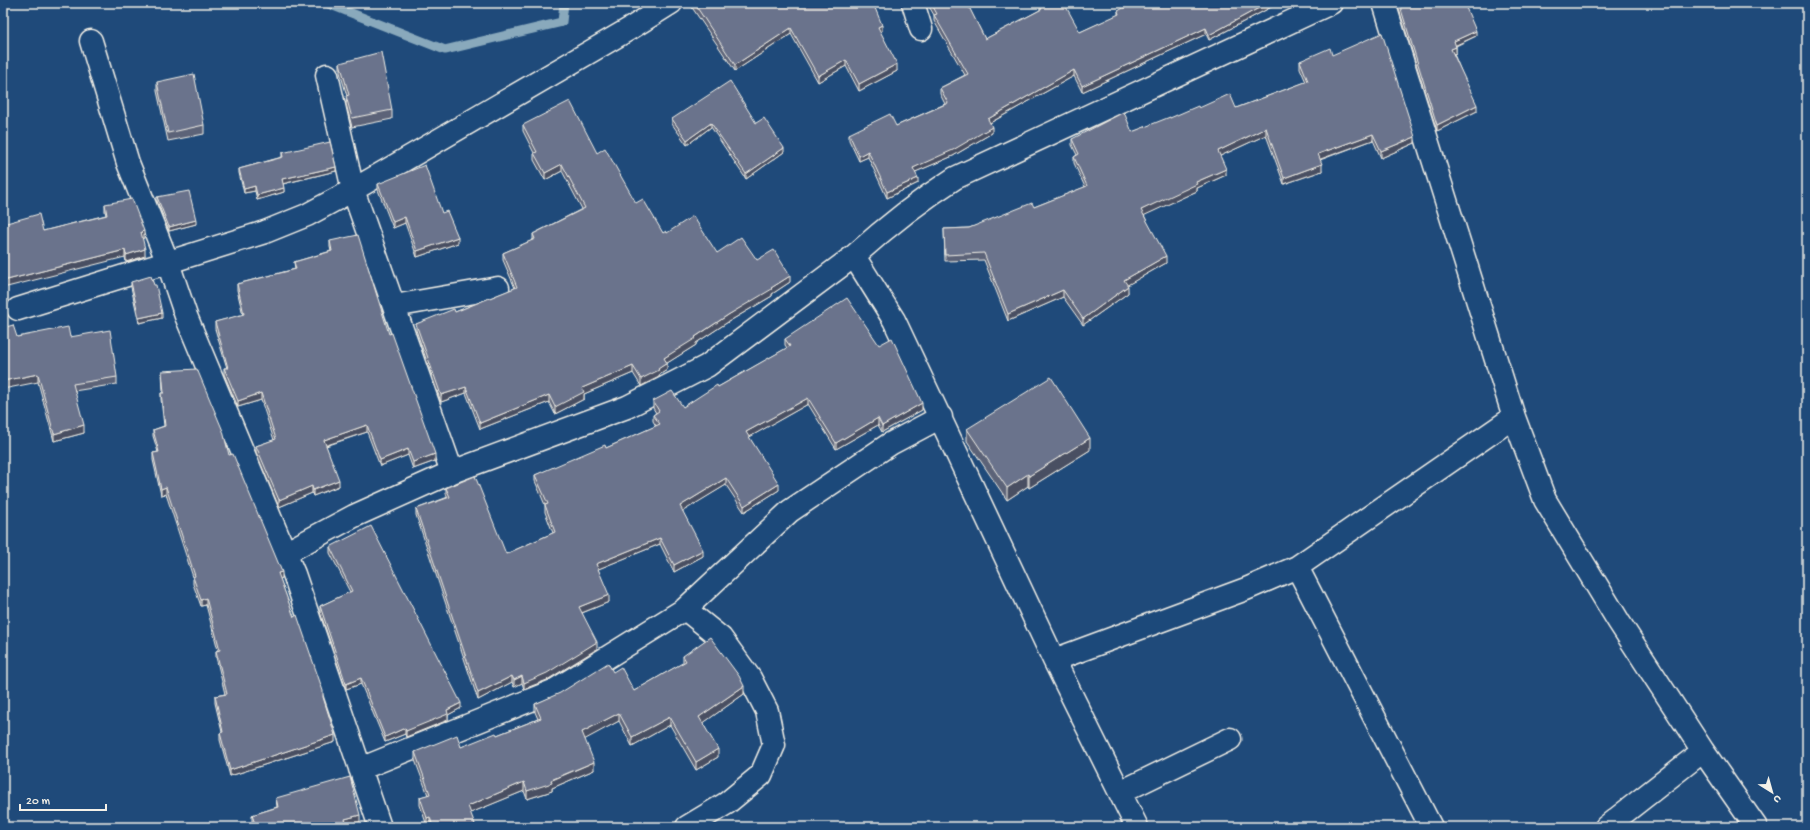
<svg xmlns="http://www.w3.org/2000/svg" width="1810" height="830" viewBox="0 0 1810 830" font-family="'Gochi Hand',sans-serif">
<style>
.lines{fill:none;stroke-linecap:round;stroke-linejoin:round}
.stream{stroke:#89a9bc;stroke-width:9}
.minor-casing{stroke:#f4f1e8;stroke-width:25}
.minor{stroke:#1f4a7a;stroke-width:22}
.wall{fill:#5b6378;stroke:#f4f1e8}
.shaded-wall{fill:#4a5062;stroke:#f4f1e8}
.building{fill:#6a738c;stroke:#f4f1e8}
</style>
<rect width="100%" height="100%" fill="#1f4a7a"/>
<filter id="ink" filterUnits="userSpaceOnUse"><feTurbulence type="fractalNoise" baseFrequency=".025" numOctaves="2"/><feDisplacementMap in="SourceGraphic" scale="8" xChannelSelector="R" yChannelSelector="G"/><feConvolveMatrix kernelMatrix="1 2 1 2 8 2 1 2 1" color-interpolation-filters="sRGB"/></filter>
<g filter="url(#ink)">
<g class="lines">
<path class="stream" d="M326 3 445 50 562 22 564 3"/>
<defs>
<path id="minor" d="M913 3 921 29
M1384 3 1514 417 1545 500 1619 622 1703 751 1756 827
M91 41 128 163 168 263 186 316 285 553
M327 75 353 190 452 472
M854 256C886 227 919 201 955 178L1331 3
M394 306 498 288
M18 309 265 232 307 215 353 190 631 28 671 3
M1297 567 1431 827
M685 609 721 638 750 678 767 711 774 745 761 775 727 803 687 827
M1054 660 1246 589 1297 567 1514 417
M360 769 553 691 685 609 790 511 890 444 941 417
M1121 792 1230 739
M380 827 294 574 285 553 354 516 452 472 627 407 707 366 854 256 894 320 1054 660 1137 827
M1606 827 1703 751"/>
</defs>
<use href="#minor" class="minor-casing"/>
<use href="#minor" class="minor"/>
</g>
<path class="wall" d="M689 3H873L882 31 880 32 897 71 859 91 846 66 818 82 791 34 735 71Z
M927 3H968L967 4 985 39 1040 10V5L1080 32 1118 15V11L1279 3 1209 40 1206 34 1082 92 1074 76 990 123 992 133 953 156 915 172 918 183 887 198 868 157 859 161 849 140V134L896 126 945 104 940 94V88L965 75 934 21V15Z
M1287 3H1301L1290 8Z
M1397 3H1438L1476 36 1456 46V53L1454 54 1477 111 1437 131Z
M1332 55 1415 143 1381 158 1373 140 1320 160 1322 171 1284 184 1266 135 1220 156 1226 175 1197 188V191L1144 215 1166 263 1127 285 1128 293 1083 325 1063 297 1008 321 984 260 945 261 944 229 969 228 1034 207 1085 187 1074 163V157L1077 155 1072 145V139L1132 132 1199 108H1236L1306 82 1300 68V61Z
M340 63 392 110V119L352 127 346 104 347 96 340 72Z
M157 82 204 125V134L168 141 157 91Z
M672 119 756 123 784 152 746 179 711 127 687 145 672 124Z
M523 125 597 153 636 203 663 233H667L717 253 757 260 790 282 772 294V296L728 322 696 343V345L667 363V370L659 375V377L641 386 633 373 584 394V399L555 414 549 402 480 429 466 393 441 402 416 330V324L455 312 515 288 503 260V253L533 240V234L582 209 562 171 545 180 534 160V153L523 131Z
M282 153 336 171 283 184 284 192 257 200 255 191 244 193 239 173V169L282 157Z
M378 184 442 213 458 243 417 257 405 223 393 228 378 190Z
M157 197 196 224 169 231 157 201Z
M105 204 144 238H142L145 256 126 262 125 257 43 231 106 215 105 211Z
M330 241 389 334 435 461 413 469 408 455 380 466 367 432 326 446 339 486 313 496 312 493 279 507 256 452V446L274 440 261 400 238 407 224 374V368H227L215 329V322L243 315 237 290V284L295 269 294 262 331 251 330 247Z
M131 282 162 318 139 323 131 287Z
M17 337H70L117 377V384L74 391 84 433 54 441 38 382Z
M785 339 922 410 882 432 878 425 836 449 808 404 749 437 779 490 744 512 726 485 682 511 703 556 674 572 660 544 598 569 609 602 582 613 597 649 547 680 524 689 522 683 514 687 512 682 478 700 416 515V509L448 497 446 494V488L506 554 553 533 545 512V505L535 481V475L606 448 656 426 653 421V415L656 413 653 408V401L683 407 718 387 787 348 785 345Z
M162 371 229 455 282 578 280 579 323 697 335 742 230 776 220 740V733L222 732 215 703V696L225 694 216 657V651L218 650 206 605 201 606 193 584V577L166 494 161 495 153 460V453L158 452 153 436V430L164 426 161 399V393H163Z
M967 429 1090 450 1029 488 1028 486 1007 500 967 441Z
M330 547 461 708 448 715V720L406 737 405 734 385 742 361 684 346 689 320 612V606L350 592 330 553Z
M683 656 744 694 703 723 718 757 696 770 670 725 632 746 619 721 584 739 594 770 552 788V791L527 799 524 791 470 813 476 827H430V825L427 826 420 805V797L428 795 415 760V752L461 747 497 735 538 719 535 712V704L613 672 634 691 683 663Z
M276 798 360 822 347 825V827H254L252 821V815L277 807Z"/>
<path class="shaded-wall" d="M636 3H639L636 6Z
M1268 3H1279L1209 40V35Z
M1290 3H1301L1290 8Z
M882 25V31L878 34V27Z
M791 28V34L735 71V65Z
M1206 28V34L1082 92V86Z
M1476 31V36L1454 46V41Z
M1456 47V53L1451 54V49Z
M846 60V66L818 82V76Z
M897 64V71L859 91V84Z
M1074 70V76L988 124V119Z
M1477 105V111L1437 131V125Z
M711 123V127L687 145V140Z
M992 127V133L953 156 913 173V168Z
M1266 128V135L1218 157V151Z
M1373 134V140L1318 160V154Z
M1415 137V143L1381 158V151Z
M784 148V152L746 179V174Z
M868 151V157L859 161V156Z
M562 164V171L545 180V173Z
M1322 164V171L1284 184V178Z
M336 167V171L282 184V179Z
M1226 169V175L1197 188V191L1141 217V210L1196 182Z
M918 178V183L887 198V192Z
M255 186V191L244 193V189Z
M284 188V192L257 200V195Z
M405 217V223L393 228V222Z
M196 220V224L169 231V227Z
M144 231V238L141 239V232Z
M458 237V243L417 257V251Z
M145 249V256L126 262V255Z
M125 250V257L3 288V281Z
M1166 256V263L1124 287V280Z
M790 276V282L772 294V296L728 322 696 343V345L664 365V358L728 315Z
M1128 286V293L1083 325V319Z
M1063 290V297L1008 321V314Z
M162 313V318L139 323V318Z
M667 363V370L659 375V377L641 386V379Z
M633 366V373L584 394V399L555 414V407L582 388Z
M38 374V382L3 389V381Z
M466 387V393L441 402V395Z
M261 393V400L238 407V401Z
M549 395V402L480 429V423Z
M808 398V404L746 439V432Z
M922 403V410L882 432V426Z
M878 418V425L836 449V443Z
M84 425V433L54 441V434Z
M367 425V432L324 446V440Z
M1090 438V450L1029 488V476Z
M408 449V455L380 466V460Z
M435 454V461L413 469V462Z
M1028 474V486L1007 500V488Z
M726 478V485L680 513V506Z
M339 480V486L313 496V490Z
M779 484V490L744 512V506Z
M312 486V493L279 507V500Z
M166 487V494L161 495V489Z
M660 538V544L596 570V564Z
M703 550V556L674 572V565Z
M282 572V578L278 580V573Z
M609 595V602L579 614V607Z
M206 598V605L201 606V600Z
M597 642V649L547 680 524 689V683Z
M512 676V682L478 700V693Z
M522 676V683L514 687V680Z
M361 678V684L346 689V684Z
M744 686V694L699 726V717Z
M461 703V708L448 715V720L406 737V731Z
M619 713V721L582 741V732Z
M670 717V725L632 746V737Z
M405 728V734L385 742V737Z
M335 735V742L230 776V770Z
M718 749V757L696 770V762Z
M594 762V770L552 788V791L527 799V791Z
M524 782V791L468 814V806Z
M360 815V822L345 826V819Z
M430 817V825L427 826V818Z"/>
<path class="building" d="M694 3H873L882 25 878 27 897 64 859 84 846 60 818 76 791 28 735 65Z
M931 3H967L985 39 1042 9 1040 5 1044 3H1064L1080 32 1119 14 1118 11 1132 3H1268L1209 35 1206 28 1082 86 1074 70 988 119 992 127 953 150 913 168 918 178 887 192 868 151 859 156 849 134 890 114 896 126 948 103 940 88 968 74 934 15 937 14Z
M1399 3H1438V4L1439 3H1464L1476 31 1454 41 1456 47 1451 49 1477 105 1437 125Z
M1382 33 1415 137 1381 151 1373 134 1318 154 1322 164 1284 178 1266 128 1218 151 1226 169 1196 182 1197 184 1141 210 1166 256 1124 280 1128 286 1083 319 1063 290 1008 314 984 253 945 255 944 229 969 228 1032 203 1034 207 1087 186 1074 157 1079 154 1072 139 1124 112 1132 132 1170 117V118L1198 106 1199 108 1230 94 1236 108 1308 81 1300 61 1330 48 1332 55Z
M381 52 392 110 352 118 346 96 349 95 340 63Z
M194 74 204 125 168 133 157 82Z
M730 81 756 123 764 118 784 148 746 174 711 123 687 140 672 119Z
M570 101 597 153 605 148 636 203 643 199 663 233 666 231 667 233 693 216 717 253 741 237 757 260 774 250 790 276 771 288 772 289 728 315 695 337 696 338 664 358 667 363 658 369 659 370 641 379 633 366 582 388 584 392 555 407 549 395 480 423 466 387 441 395 416 324 454 309 455 312 517 287 503 253 535 239 533 234 585 208 562 164 545 173 534 153 537 152 523 125Z
M330 142 336 167 282 179 284 188 257 195 255 186 244 189 239 169 283 157 282 153Z
M425 165 442 213 447 211 458 237 417 251 405 217 393 222 378 184Z
M189 191 196 220 169 227 157 197Z
M132 199 144 231 141 232 145 249 126 255 125 250 3 281V224L39 214 43 231 107 215 105 204Z
M358 235 389 334 392 333 435 454 413 462 408 449 380 460 367 425 324 440 339 480 313 490 312 486 279 500 256 446 276 439 261 393 238 401 224 368H228L215 322 244 314 237 284 296 269 294 262 332 251 330 241Z
M151 276 154 285H156L162 313 139 318 131 282Z
M847 298 879 345 892 338 922 403 882 426 878 418 836 443 808 398 746 432 779 484 744 506 726 478 680 506 703 550 674 565 660 538 596 564 609 595 579 607 597 642 547 673 524 683 522 676 514 680 512 676 478 693 416 509 450 497 446 488 475 476 506 554 555 532 545 505 548 504 535 475 605 445 606 448 660 424 653 415 659 411 653 401 672 391 683 407 717 385 718 387 790 346 785 339Z
M13 325 17 337 68 327 70 337 110 330 117 377 73 384 84 425 54 434 38 374 3 381V328Z
M197 369 223 431 229 455 233 454 282 572 278 573 294 617 297 615 323 691V697L335 735 230 770 220 733 223 732 215 696 227 694 216 651 220 650 206 598 201 600 193 577 195 576 166 487 161 489 153 453 159 452 153 430 165 426 161 393H164L162 371Z
M1051 377 1090 438 1029 476 1028 474 1007 488 967 429Z
M371 526 461 703 447 710 448 714 406 731 405 728 385 737 361 678 346 684 320 606 352 591 330 547Z
M710 637 739 676 744 686 699 717 718 749 696 762 670 717 632 737 619 713 582 732 594 762 551 780 552 783 527 791 524 782 468 806 476 827H433L430 817 427 818 420 797 430 794 415 752 457 735 461 747 496 733 497 735 541 718 535 704 560 693 608 663 613 672 621 667 634 691 686 661 683 656Z
M350 777 360 815 345 819 347 827H256L252 815 278 807 276 798Z"/>
</g>
<rect width="1810" height="830" fill="none" stroke="#1f4a7a" stroke-width="16"/>
<rect x="8" y="8" width="1794" height="814" fill="none" stroke="#f4f1e8" stroke-width="1.5" filter="url(#ink)"/>
<g transform="translate(1772 792) rotate(143)" stroke="#1f4a7a" stroke-width="3" paint-order="stroke">
<path d="M0-3L7 15L0 10L-7 15Z" fill="#f4f1e8"/>
<text y="-6" font-size="11" font-weight="bold" text-anchor="middle" fill="#f4f1e8">U</text>
</g>
<path d="M20 804v6h86v-6" fill="none" stroke="#f4f1e8" stroke-width="2"/>
<text x="26" y="804" font-size="12" fill="#f4f1e8" stroke="#1f4a7a" stroke-width="3" paint-order="stroke">20 m</text>
</svg>
